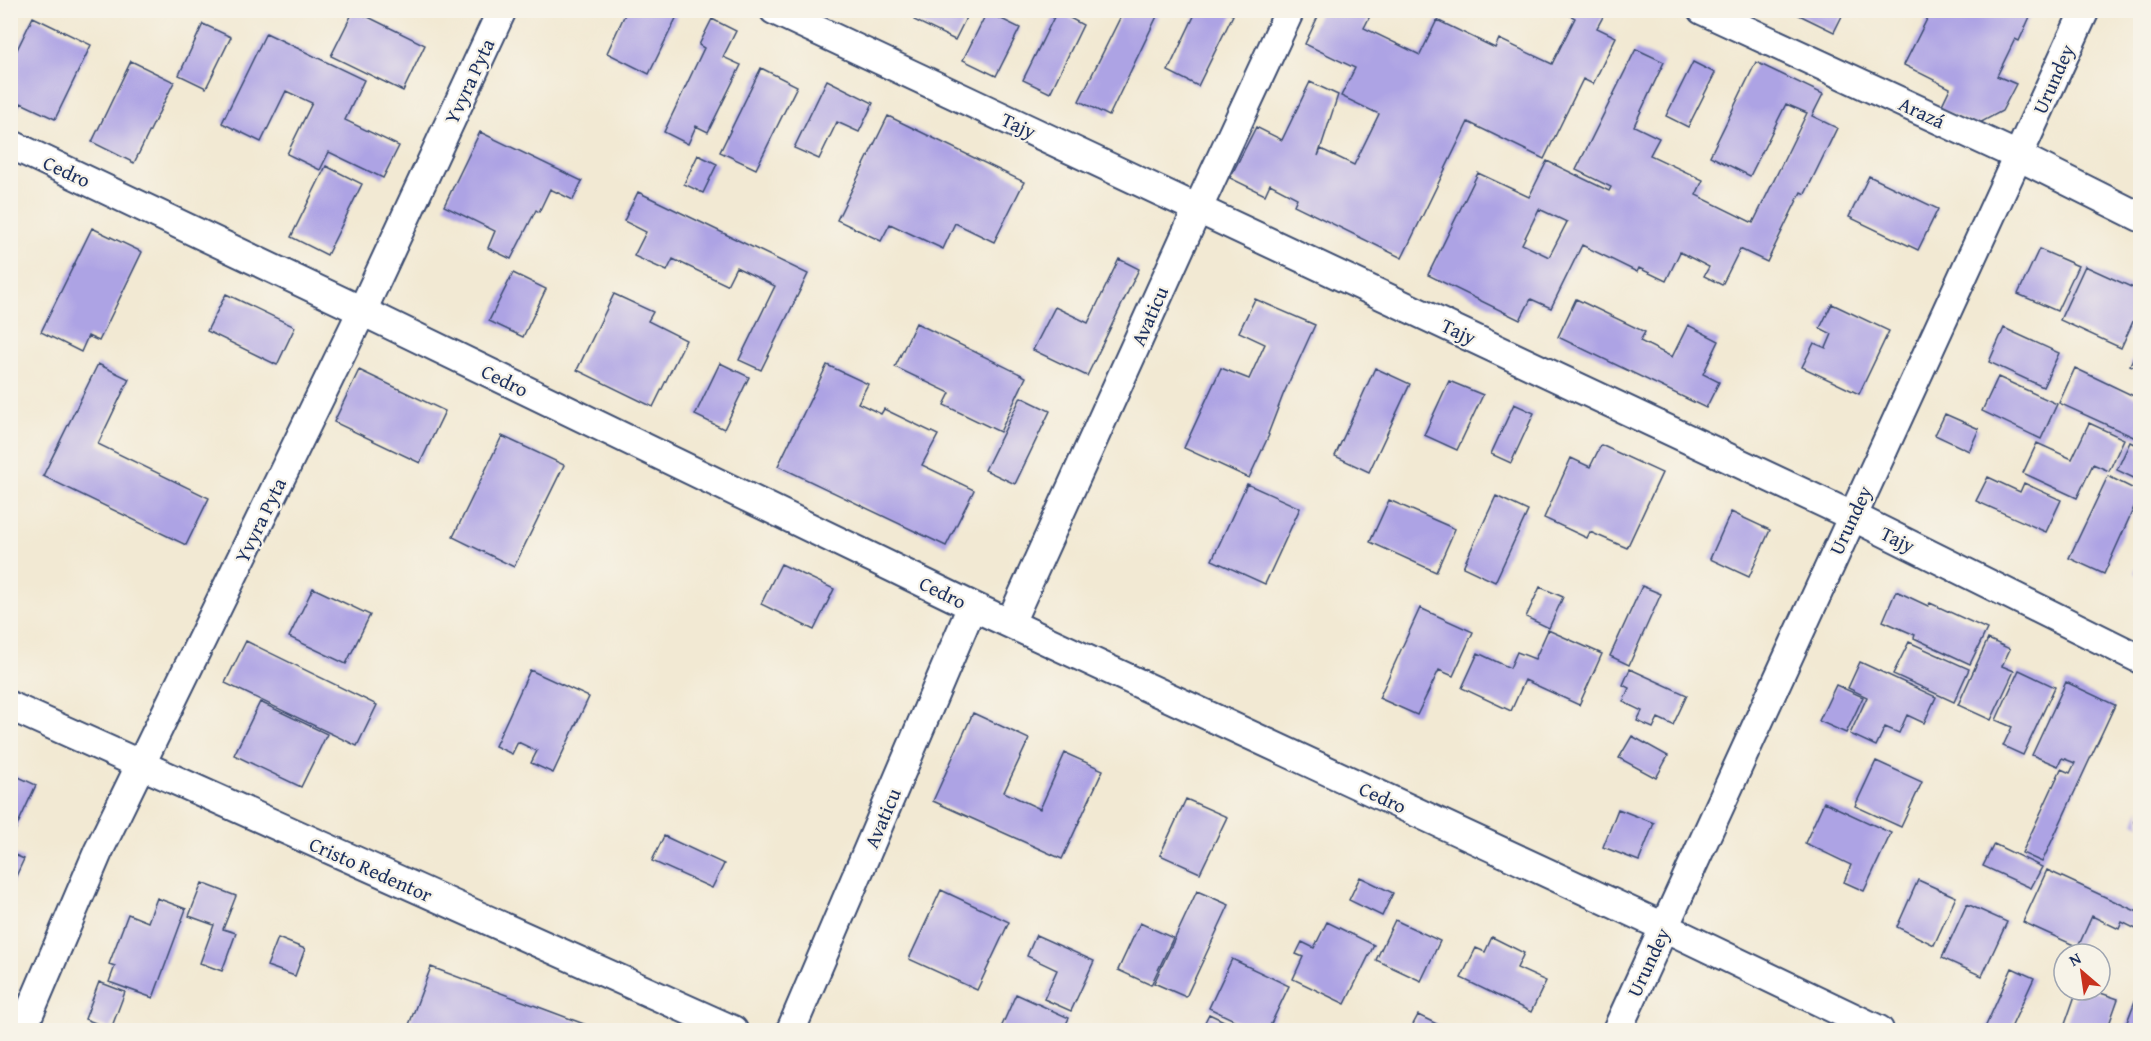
<svg xmlns="http://www.w3.org/2000/svg" width="2151" height="1041" viewBox="0 0 2151 1041" font-family="'Gentium Book Plus',serif">
<style>
.building{fill:#ada3e4;fill-rule:evenodd}
.lines{fill:none;stroke-linecap:round;stroke-linejoin:round}
.street-casing{stroke:#3b4b70;stroke-width:32}
.street{stroke:#fff;stroke-width:28}
.labels{text-anchor:middle;dominant-baseline:central;stroke-width:4.5;stroke-linejoin:round;paint-order:stroke}
.street-label{font-size:20px;fill:#1b2f5e;stroke:#f7f3e8}
</style>
<rect width="100%" height="100%" fill="#f7f3e8"/>
<filter id="ink" filterUnits="userSpaceOnUse"><feTurbulence type="fractalNoise" baseFrequency=".0167" numOctaves="2"/><feDisplacementMap in="SourceGraphic" scale="12" xChannelSelector="R" yChannelSelector="G"/><feConvolveMatrix kernelMatrix="1 2 1 2 8 2 1 2 1" color-interpolation-filters="sRGB"/></filter>
<filter id="wash" filterUnits="userSpaceOnUse"><feTurbulence type="fractalNoise" baseFrequency=".008" numOctaves="4" result="noise"/><feDisplacementMap in="SourceGraphic" scale="24" xChannelSelector="R" yChannelSelector="G"/><feGaussianBlur stdDeviation="1.35" result="paint"/><feColorMatrix in="noise" values="0 0 0 0 0 0 0 0 0 0 0 0 0 0 0 0 0 1.4 0 .05"/><feComposite in="paint" operator="in"/></filter>
<g filter="url(#wash)">
<rect width="100%" height="100%" fill="#f2e9d3"/>
<g id="blocks">
<path class="building" d="M354 10 425 45 403 91 331 56Z
M627 10H680L649 74 607 53Z
M918 10H970L955 40 914 20Z
M1124 10H1160L1109 116 1079 101Z
M1197 10H1223L1233 15 1198 86 1168 71Z
M1321 10H1373L1364 28 1420 55 1437 20 1495 48 1499 39 1552 64 1575 18 1561 10 1606 11 1597 28 1616 37 1593 84 1583 79 1544 159 1468 122 1402 258 1294 205 1297 198 1270 184 1265 195 1230 178 1256 127 1282 140 1310 82 1338 95 1318 156 1321 149 1354 165 1379 114 1341 96 1355 68 1305 44Z
M1789 10H1845L1834 32Z
M1915 10H2033L2019 41 2015 39 1997 76 2016 84 2002 111 1976 125 1940 109 1950 88 1904 65 1928 17Z
M1057 11 1083 25 1050 93 1023 80Z
M987 12 1020 28 996 76 963 60Z
M33 17 91 45 55 119 21 103 14 119 10 117V64Z
M712 19 736 31 723 57 741 65 708 132 696 126 688 144 664 132 704 48 699 45Z
M203 24 231 37 206 88 179 75Z
M266 33 364 80 345 120 399 146 383 178 329 152 320 170 287 154 312 103 286 91 261 142 222 123Z
M1636 49 1664 62 1634 126 1659 138 1650 155 1703 180 1696 195 1753 223 1807 113 1786 104 1750 176 1710 156 1756 62 1823 94 1812 116 1837 128 1805 194 1801 192 1767 262 1740 249 1722 285 1704 276 1709 267 1680 252 1666 281 1639 268 1637 272 1582 245 1551 308 1531 299 1520 320 1428 275 1478 173 1529 197 1547 161 1609 191 1611 187 1576 170ZM1539 209 1567 222 1549 257 1522 244Z
M131 61 174 82 134 163 92 142Z
M1693 62 1715 73 1688 127 1666 116Z
M761 68 797 86 756 169 720 152Z
M827 80 873 103 859 132 837 122 819 159 794 148Z
M888 116 1024 182 994 242 955 223 943 249 890 224 881 241 837 220Z
M480 132 582 181 573 200 550 189 539 212 536 210 511 259 488 248 495 231 444 206Z
M698 155 717 164 703 193 684 184Z
M326 166 362 184 327 255 291 237Z
M1869 176 1938 209 1918 250 1849 217Z
M638 192 808 274 761 370 739 360 775 286 736 267 727 285 673 259 667 271 634 256 646 232 624 221Z
M92 228 142 252 99 341 88 336 81 352 41 332Z
M2039 249 2078 266 2057 311 2018 294Z
M1119 259 1139 269 1087 376 1033 350 1055 307 1088 323Z
M2085 266 2140 291V306L2121 348 2060 320Z
M513 273 546 289 523 337 489 321Z
M226 294 295 327 277 365 207 331Z
M614 294 653 312 648 321 686 340 653 407 577 370Z
M1255 299 1315 325 1283 395 1268 434 1269 435 1249 478 1184 448 1221 368 1249 379 1265 344 1239 332Z
M1576 299 1645 332 1640 341 1672 357 1688 325 1719 341 1703 374 1719 382 1706 408 1558 337Z
M1832 304 1889 331 1859 394 1802 367 1814 343 1826 348 1832 334 1820 328Z
M916 323 1026 377 1000 432 944 405 950 393 895 367Z
M2004 328 2059 353 2043 387 1989 362Z
M2140 343V369L2130 365Z
M720 363 749 377 724 429 695 415Z
M98 364 129 379 98 444 209 498 186 545 43 476Z
M827 365 868 384 858 403 881 414 884 409 938 435 922 465 974 490 946 546 778 466Z
M1375 368 1410 384 1369 472 1335 456Z
M2075 368 2140 399V440L2059 403Z
M359 370 445 411 420 463 334 422Z
M1998 377 2057 404 2041 439 1982 411Z
M1449 381 1483 395 1457 450 1424 435Z
M1021 397 1050 411 1015 484 985 470Z
M1514 404 1534 413 1511 463 1491 454Z
M1945 414 1979 429 1969 451 1935 435Z
M2089 423 2124 439 2109 471 2093 464 2077 498 2023 473 2037 443 2072 459Z
M502 436 564 465 514 567 453 537Z
M2130 442 2140 447V481L2117 470Z
M1601 445 1662 473 1627 548 1590 532 1587 538 1544 518 1571 458 1590 467Z
M2108 476 2140 492V494L2104 574 2069 558Z
M1988 477 2020 492 2024 483 2061 500 2046 532 1976 501Z
M1247 484 1300 508 1265 584 1212 560Z
M1496 496 1528 511 1495 582 1463 567Z
M1389 500 1455 529 1436 572 1370 542Z
M1731 512 1770 530 1749 577 1710 559Z
M2140 558V576L2134 573Z
M781 564 834 589 814 630 761 604Z
M1642 586 1661 594 1629 665 1610 656Z
M1540 587 1563 597 1549 628 1526 617Z
M313 588 370 615 346 664 289 637Z
M1896 591 1928 606 1930 603 1987 629 1970 664 1914 638 1915 635 1883 621Z
M1420 608 1473 632 1453 676 1439 670 1417 715 1379 698Z
M1548 630 1602 654 1579 705 1525 680 1511 711 1462 688 1478 653 1510 668 1517 652 1535 659Z
M1988 639 2010 649 2002 666 2014 671 1991 720 1958 705Z
M246 641 377 705 357 746 225 683Z
M1909 642 1969 669 1954 702 1893 674Z
M1860 662 1936 697 1924 723 1907 715 1899 733 1885 727 1876 746 1850 734 1867 697 1848 688Z
M1630 669 1687 695 1673 725 1658 718 1653 728 1637 721 1642 711 1623 702 1629 688 1623 685Z
M530 670 589 697 553 773 531 763 537 751 518 742 512 754 495 746Z
M2019 670 2055 687 2023 755 2003 746 2012 727 1996 720Z
M2066 682 2115 705 2042 862 2022 853 2061 769 2070 773 2075 763 2062 758 2058 766 2032 755Z
M1836 685 1863 697 1846 733 1819 721Z
M260 702 327 734 301 787 234 755Z
M973 713 1029 739 1004 792 1040 809 1065 753 1103 770 1062 859 933 801Z
M1632 736 1668 756 1656 778 1619 758Z
M1876 761 1922 782 1901 827 1855 806Z
M10 773 36 785 10 841Z
M1186 799 1227 817 1200 873 1160 855Z
M1824 802 1891 833 1864 891 1844 882 1851 865 1805 843Z
M2140 808V825L2134 822Z
M1618 809 1654 823 1639 861 1603 847Z
M664 836 724 864 712 888 652 861Z
M1994 844 2042 867 2031 888 1983 866Z
M10 853 24 859 10 889Z
M2047 870 2140 913V931L2122 922 2119 929 2092 916 2078 947 2023 922Z
M1360 877 1393 893 1382 916 1349 900Z
M1918 880 1956 897 1934 945 1897 927Z
M202 883 236 896 223 929 236 933 222 971 200 963 214 925 189 916Z
M941 890 1009 922 977 990 909 959Z
M1197 891 1229 905 1186 997 1154 983Z
M157 898 186 909 153 998 109 982 115 966 109 964 128 914 148 922Z
M1967 904 2007 922 1982 976 1942 958Z
M1395 920 1440 941 1421 981 1376 960Z
M1327 922 1374 945 1345 1004 1293 979 1303 957 1296 954 1302 942 1314 948Z
M1140 923 1173 938 1151 985 1118 970Z
M1036 935 1094 961 1071 1011 1044 999 1057 970 1027 956Z
M1492 937 1524 953 1517 968 1546 981 1531 1012 1461 978 1476 948 1485 952Z
M278 938 305 949 295 976 267 966Z
M1232 959 1289 986 1268 1030H1255L1209 1008Z
M431 967 552 1012 600 1030H407Z
M2012 968 2034 978 2010 1030H1984Z
M99 982 125 992 111 1029 85 1019Z
M2077 990H2092L2118 999 2107 1030H2063Z
M1016 994 1069 1018 1063 1030H1000Z
M2135 1001 2140 1003V1030H2124Z
M1209 1014 1243 1030H1201Z
M1418 1015 1449 1030H1410Z"/>
</g>
</g>
<g filter="url(#ink)">
<use href="#blocks" fill-opacity="0" stroke="#3b4b70" stroke-width="1.5"/>
<g class="lines">
<defs>
<path id="street" d="M774 10 1852 516 2140 659
M1702 10 2018 156 2140 217
M10 144 362 311 972 606 1664 927 1879 1030
M1010 623 1198 208 1290 10
M10 706 733 1030
M22 1030 98 852 362 311 502 10
M791 1030 972 606
M1617 1030 2085 10"/>
</defs>
<use href="#street" class="street-casing"/>
<use href="#street" class="street"/>
</g>
</g>
<g class="labels">
<g class="street-label">
<text transform="translate(2053 79) rotate(-66)">Urundey</text>
<text transform="translate(469 81) rotate(-65)">Yvyra Pyta</text>
<text transform="translate(1922 112) rotate(25)">Arazá</text>
<text transform="translate(1019 125) rotate(25)">Tajy</text>
<text transform="translate(67 171) rotate(25)">Cedro</text>
<text transform="translate(1149 316) rotate(-66)">Avaticu</text>
<text transform="translate(1459 331) rotate(25)">Tajy</text>
<text transform="translate(505 380) rotate(26)">Cedro</text>
<text transform="translate(260 520) rotate(-64)">Yvyra Pyta</text>
<text transform="translate(1850 520) rotate(-65)">Urundey</text>
<text transform="translate(1898 539) rotate(26)">Tajy</text>
<text transform="translate(943 592) rotate(26)">Cedro</text>
<text transform="translate(1383 797) rotate(25)">Cedro</text>
<text transform="translate(882 818) rotate(-67)">Avaticu</text>
<text transform="translate(371 869) rotate(24)">Cristo Redentor</text>
<text transform="translate(1648 962) rotate(-65)">Urundey</text>
</g>
</g>
<rect width="2151" height="1041" fill="none" stroke="#f7f3e8" stroke-width="36"/>
<g transform="translate(2082 972) rotate(331)"><circle r="28" fill="#f7f3e8" stroke="#9fa5b1" stroke-width="1.5"/>
<path d="M0-4.5L10 22L0 15L-10 22Z" fill="#c8321e"/>
<text y="-9" font-size="16" font-weight="bold" text-anchor="middle" fill="#1b2f5e">N</text>
</g>
</svg>
